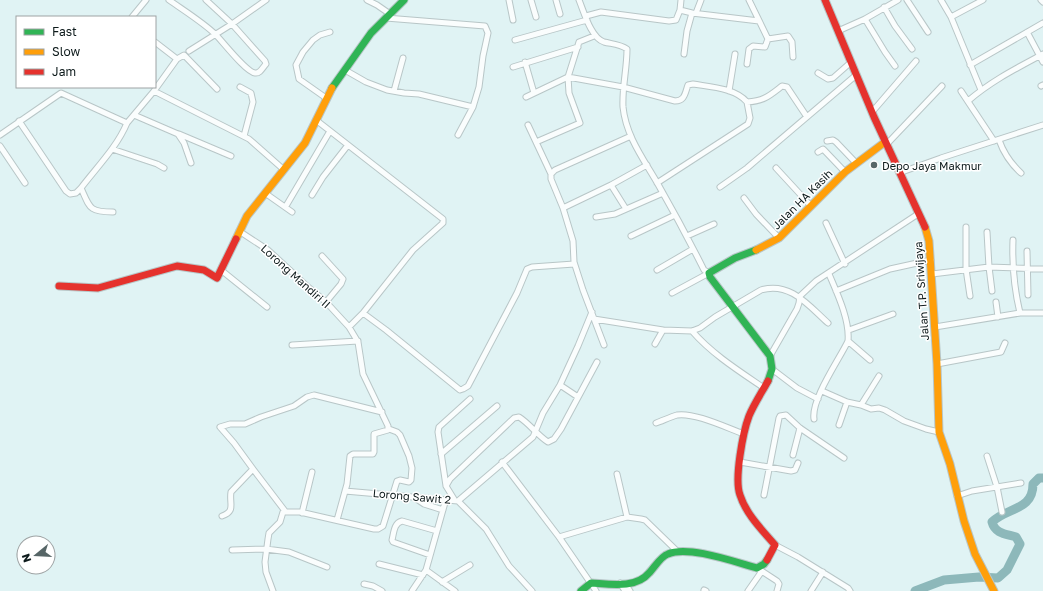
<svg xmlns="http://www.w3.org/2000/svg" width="1043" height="591" viewBox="0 0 1043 591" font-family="'Golos Text',sans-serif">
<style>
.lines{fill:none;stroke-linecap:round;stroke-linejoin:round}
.river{stroke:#8db8ba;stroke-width:9}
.street-casing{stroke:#b8c6c7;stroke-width:7}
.fast-casing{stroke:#b8c6c7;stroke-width:9}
.slow-casing{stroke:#b8c6c7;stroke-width:9}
.jam-casing{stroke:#b8c6c7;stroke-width:9}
.street{stroke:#fafdfd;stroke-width:5}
.fast{stroke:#30b455;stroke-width:7}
.slow{stroke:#ff9f0a;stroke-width:7}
.jam{stroke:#e5322d;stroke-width:7}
.poi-dot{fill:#576667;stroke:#fff;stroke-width:1.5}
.labels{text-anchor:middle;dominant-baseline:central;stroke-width:3;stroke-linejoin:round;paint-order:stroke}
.poi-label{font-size:11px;fill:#0d1a1b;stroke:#fff;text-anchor:start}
.street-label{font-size:11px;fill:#0d1a1b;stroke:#fff}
</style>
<rect width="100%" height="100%" fill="#e0f3f4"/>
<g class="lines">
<path class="river" d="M915 591 944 580 979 577 998 578 1007 570 1020 544 1016 537C1007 534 995 534 992 522 1007 507 1033 511 1033 484L1039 478H1043"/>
<defs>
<path id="street" d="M169 0C183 10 204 23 216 35 223 42 246 72 255 73 260 74 263 67 266 64L265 61 232 24 206 0
M367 0 377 5 390 14
M509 0 513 20
M531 0 536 17
M556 0 560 14
M579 0C584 12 591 38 604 42 612 44 620 44 627 49 627 69 622 87 623 107 626 137 645 161 659 186 675 214 690 242 704 270L709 273 672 293
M907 0 928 32
M941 0 951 17 981 90
M1041 0 1043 2
M884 7 895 26 912 49
M680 10 692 13 759 21
M696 13 701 0
M586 16 601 12 669 21 676 20 680 10 681 0
M132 17 146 0
M951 17 983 0
M865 19 885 52 895 66
M838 31 865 19 898 0
M1027 32 1043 62
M768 39 788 36 792 42 793 57
M515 40 587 20
M155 42 177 59
M189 51 232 24 266 0
M684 54 687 31 692 13
M525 62 534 93
M747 64 749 49 753 46 765 47 768 39 749 0
M970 65 1043 23
M513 67 578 47
M345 70 366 82 387 90 404 93 419 94 473 107 479 87 483 56 488 33 485 26 386 18
M818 73 828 79 833 78 850 63
M1041 86 1043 85
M240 87 251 93 253 102 244 136
M154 91 249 139 283 169
M394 91 403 58
M729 91 735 54
M961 91 994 141
M526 97 568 77 579 42 594 36
M326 98 299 79 296 65 303 52 313 40 320 35 330 32
M968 101C991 81 1017 68 1043 54
M872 112 916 61
M134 115 178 134 184 143 191 163
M316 120 443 219V223L413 250 363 313 349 327
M19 121 66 191 70 194 76 193 81 188C97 167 117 147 127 123
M528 125 551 174
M179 134 231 156
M0 135 61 93 127 123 154 91 177 59 184 55 217 89
M458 135 473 107
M999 140C1004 154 1010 163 1021 173
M827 141 833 140 836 142 856 163
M536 142 580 123 569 93 568 77 623 87 675 101C685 101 685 93 688 85L693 84C711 87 735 88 747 102 764 101 769 96 782 86L787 87 807 117
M886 145 942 86
M0 146 25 183
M112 149 157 164 164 168
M818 152 823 149 824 150 845 172
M776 168 811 206
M899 173 941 158 1043 125
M657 183 748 124 750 118 747 102
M611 185 626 209
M720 187 747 168 855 76
M81 188C90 208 89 212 113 212
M265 193 292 212
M312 195 323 177 348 145
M744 198 756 214 779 238
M286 206 330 131
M563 208 611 185 647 165
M596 217 615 214 663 193
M826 223 845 264
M966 227V269L970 296
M239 231 268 250 308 287 326 302 349 327 358 342 363 374 388 426V430L374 434V452L373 454H353L350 456 347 484 337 520
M987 232 989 267 992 291
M631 236 675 215
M687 236 714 224
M1013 240C1012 266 1014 288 1020 313
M1027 251 1028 295
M322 256 343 279 341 284 326 302
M221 270 267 307
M657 270 693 249
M932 274 989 267 1043 269
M836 291 890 269 931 260
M996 302 998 317
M363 313 386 330 460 390 463 389 468 386 517 293 527 269 532 267 574 264
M594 319 663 330
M935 327 1020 313H1043
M849 330 893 314
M692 331C712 354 739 371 764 388
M848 341 870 360
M655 344 663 330 692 331 700 328 715 317 761 290C790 281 809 306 828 323
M292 345 358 341
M604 345 583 290 574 262 573 241 563 208 551 179V174L555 170 631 136
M770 356 797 309 799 303 800 296 816 281 918 214
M937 364 1001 352 1005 343
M772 369 797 388 818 399
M560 385 578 397
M822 391 847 402 861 405 871 409 879 408 885 410 904 421 926 429 939 432
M861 405 879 376
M814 419C811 399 839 360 848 341 850 320 837 293 829 274
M656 423C662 421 670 417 677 415 694 412 727 428 744 434
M839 425 847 402
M441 454 497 406
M793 455 800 428
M987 456 997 487 1002 512
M502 462 559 537 596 591
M740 462 791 471 795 470 798 463
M253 469 234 443 220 427 230 424H245L261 417 294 406 307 397 314 395 382 412
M617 474 627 517 641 519 645 520 677 551
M446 486 438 432 439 427 470 399
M345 491 458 501 486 529 509 566 532 591
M764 495 779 418 780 416 786 415 800 428 844 458
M957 496 972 491 1021 483
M415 498 424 504 443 510
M454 499 446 486 450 479 514 418 519 417C530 424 537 435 548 442L554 439 561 429 597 362
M458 501 533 437 543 413 560 385 578 346 592 312
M302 513 312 472
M222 516C236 511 229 504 231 492L253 469 285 511
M559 537 627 517
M775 545 798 557 848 588 850 591
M232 550 266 549 289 552 327 567
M430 555 393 542 392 540C394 532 394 523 402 521L437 531
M379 564 423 575
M757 568 777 581 779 584 777 591
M426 570 455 591
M442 582 470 565
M620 583 625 591
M364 584 373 586 382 591
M625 584 630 591
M704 590 706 591
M273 591 266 572 265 562 268 539 269 533 280 522 283 512H300L374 529H378L383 526 397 481 400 480 409 482 411 480 412 468 409 456 400 435 397 432 389 429
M412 591 426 570 446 499
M748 591 762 571
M811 591 823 572"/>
<path id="fast" d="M332 88 371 33 404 0
M756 250 735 258 709 273 710 277 770 356 772 369 768 381
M581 591 591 583C609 584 636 589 649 573 654 568 661 556 668 554 688 545 735 562 757 568L764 564 767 560"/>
<path id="slow" d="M925 227 929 241 937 364 939 432 950 464 964 521 975 554 994 591
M236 239 247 216 305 143 332 88
M756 250 779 238 845 172 885 142"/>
<path id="jam" d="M825 0 874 117 925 227
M59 286 98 288 177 266 204 270 217 278 236 239
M767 560 775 545C762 530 746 514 740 495 734 479 743 432 749 416 754 404 762 392 768 381"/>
</defs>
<use href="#street" class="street-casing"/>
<use href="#fast" class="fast-casing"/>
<use href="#slow" class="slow-casing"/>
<use href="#jam" class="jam-casing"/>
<use href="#street" class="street"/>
<use href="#fast" class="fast"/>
<use href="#slow" class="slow"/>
<use href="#jam" class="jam"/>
</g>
<circle class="poi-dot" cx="874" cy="165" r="4"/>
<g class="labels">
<g class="poi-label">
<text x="882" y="165">Depo Jaya Makmur</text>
</g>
<g class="street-label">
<text transform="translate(802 199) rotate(-45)">Jalan HA Kasih</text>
<text transform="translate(296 276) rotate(42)">Lorong Mandiri II</text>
<text transform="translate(921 291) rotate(-94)">Jalan T.P. Sriwijaya</text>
<text transform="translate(412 496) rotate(5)">Lorong Sawit 2</text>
</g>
</g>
<rect x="16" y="16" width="140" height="72" fill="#ffffff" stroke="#9ea3a4"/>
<rect x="24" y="29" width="20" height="6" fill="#30b455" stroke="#9ea3a4"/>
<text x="52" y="36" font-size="12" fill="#0d1a1b">Fast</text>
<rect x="24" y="49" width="20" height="6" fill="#ff9f0a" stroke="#9ea3a4"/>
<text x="52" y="56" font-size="12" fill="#0d1a1b">Slow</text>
<rect x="24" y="69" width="20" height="6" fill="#e5322d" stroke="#9ea3a4"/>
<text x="52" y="76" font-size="12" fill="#0d1a1b">Jam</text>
<g transform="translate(36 555) rotate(252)"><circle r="19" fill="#ffffff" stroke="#9ea3a4"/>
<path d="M0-3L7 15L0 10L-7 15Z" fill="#576667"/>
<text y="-6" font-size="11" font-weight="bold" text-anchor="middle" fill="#0d1a1b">N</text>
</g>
</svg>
